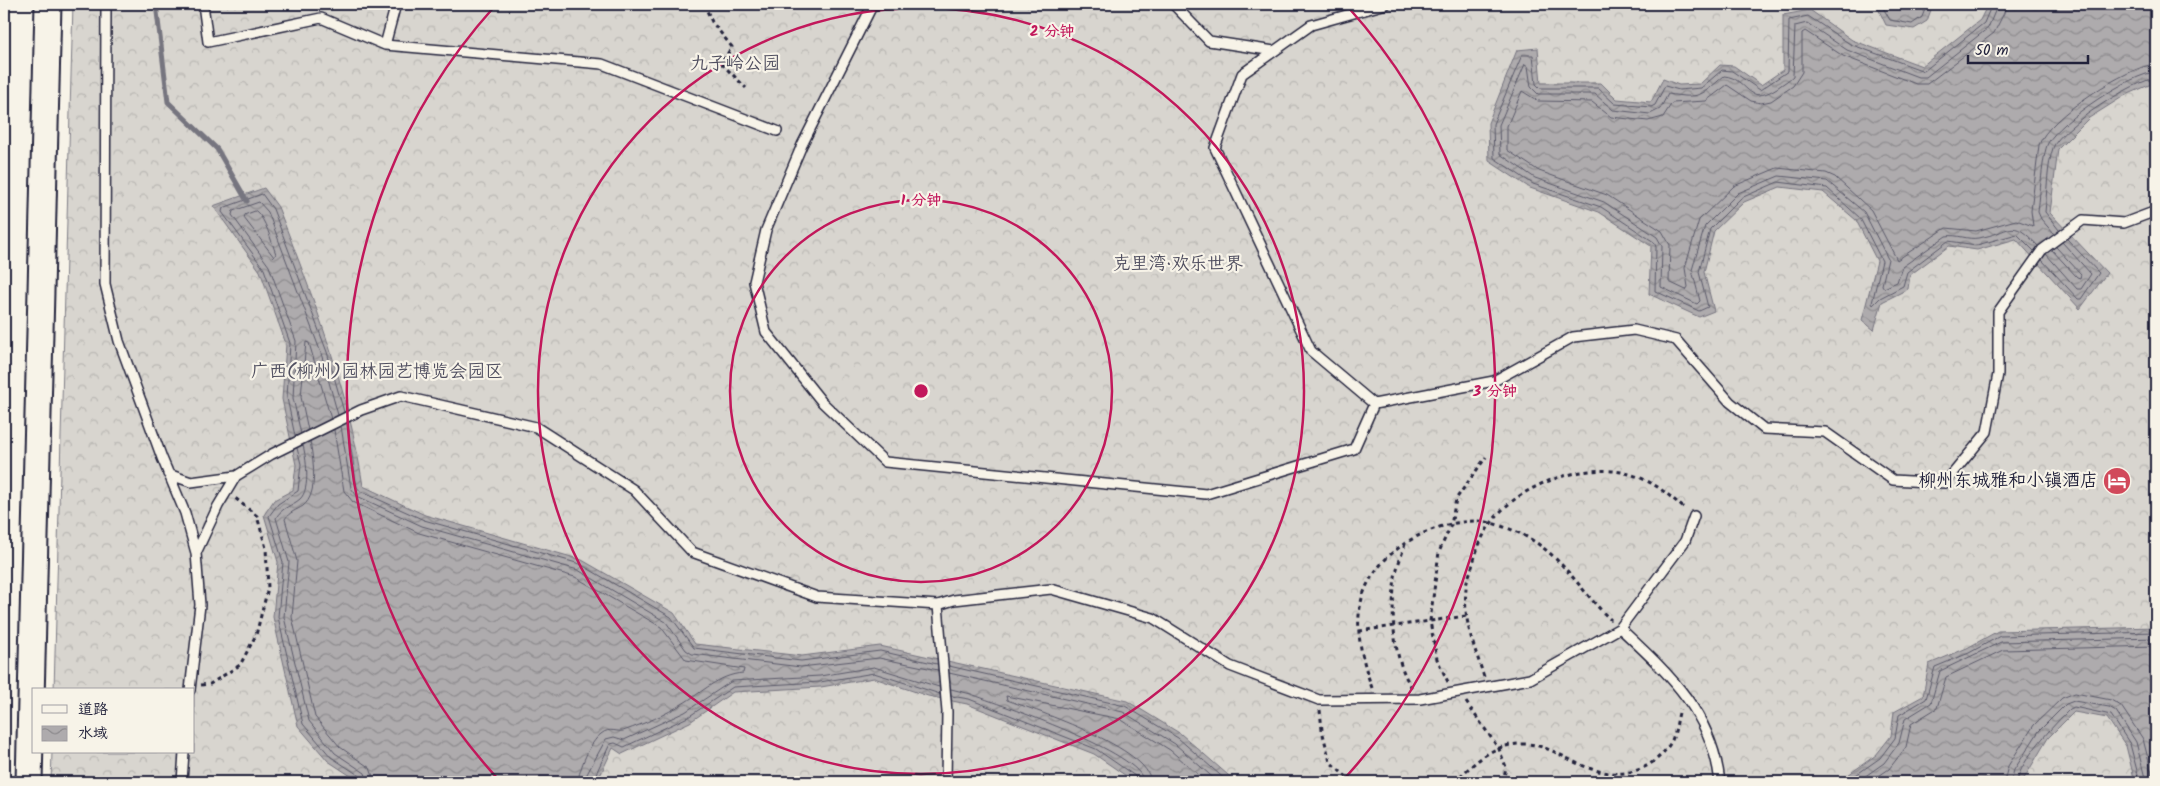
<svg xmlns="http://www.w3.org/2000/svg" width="2160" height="786" viewBox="0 0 2160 786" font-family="Kalam,'LXGW WenKai TC',sans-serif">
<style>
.forest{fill:url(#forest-crowns);stroke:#7d7c85}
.water{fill:url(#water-waves);stroke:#76747f}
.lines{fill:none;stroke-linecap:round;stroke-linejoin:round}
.shore{stroke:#5a5969;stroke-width:1}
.stream{stroke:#76747f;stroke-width:5}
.lane-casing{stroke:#22223b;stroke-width:12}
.secondary-casing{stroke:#22223b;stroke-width:29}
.path{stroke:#22223b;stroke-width:3;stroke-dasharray:4 4;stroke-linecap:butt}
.lane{stroke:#f7f3e8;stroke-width:9}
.secondary{stroke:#f7f3e8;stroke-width:25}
.ring{fill:none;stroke:#c2185b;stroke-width:2.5}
.labels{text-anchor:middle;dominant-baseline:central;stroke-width:4.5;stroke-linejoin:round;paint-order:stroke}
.park-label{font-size:18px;fill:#504f60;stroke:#f7f3e8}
.poi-label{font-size:18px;fill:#22223b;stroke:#f7f3e8;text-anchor:end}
.centre{fill:#c2185b;stroke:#f7f3e8;stroke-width:2.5}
.ring-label{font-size:15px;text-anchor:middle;font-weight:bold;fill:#c2185b;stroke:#f7f3e8;stroke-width:4.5;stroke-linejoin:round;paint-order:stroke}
</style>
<defs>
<pattern id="forest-crowns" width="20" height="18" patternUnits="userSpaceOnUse" patternTransform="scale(1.25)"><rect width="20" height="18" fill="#d8d5cf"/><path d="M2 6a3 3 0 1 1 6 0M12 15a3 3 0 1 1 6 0" fill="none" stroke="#b9b7b3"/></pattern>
<pattern id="water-waves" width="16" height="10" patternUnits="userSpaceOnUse" patternTransform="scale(1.25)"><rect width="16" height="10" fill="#aeabad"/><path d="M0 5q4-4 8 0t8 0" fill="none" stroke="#8d8b8e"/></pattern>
</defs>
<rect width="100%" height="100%" fill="#f7f3e8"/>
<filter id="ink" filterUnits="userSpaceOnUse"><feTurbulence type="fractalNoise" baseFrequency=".02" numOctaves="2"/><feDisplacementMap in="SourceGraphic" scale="10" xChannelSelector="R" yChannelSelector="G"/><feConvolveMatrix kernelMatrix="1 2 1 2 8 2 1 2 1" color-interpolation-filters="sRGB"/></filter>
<g filter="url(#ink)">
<path class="forest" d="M73 4H2156V782H51L52 752H194V690H54Z"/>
<path class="water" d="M1876 4H1933L1927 21 1914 29 1886 25Z
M1988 4H2156V82L2124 96 2089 118 2058 149 2050 213 2107 273 2080 309 2016 239 1977 250 1949 246 1910 275 1908 289 1882 302 1874 330 1862 320 1877 261 1856 220 1823 192 1780 187 1744 202 1714 231 1704 272 1714 311 1699 317 1649 294 1651 246 1599 212 1530 188 1489 161 1488 123 1517 50 1538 48 1541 83H1601L1617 99 1651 102 1663 79 1679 85 1700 84 1720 65 1734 66 1761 85 1783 70V15L1810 10 1852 40 1922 66 1980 20Z
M264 188 278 207C314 299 348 388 363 486L425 515 582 560 674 613 695 644 802 656 880 646 1127 701 1181 734 1236 782H1135L1094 754 967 704 928 696 874 678 821 687 733 692 690 722 622 754 613 748 597 782H360L328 761 298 726 273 617 278 562 264 515 274 500 293 490 296 465 282 399 286 344 260 271 213 206Z
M2156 627V782H2135L2126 746 2107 718 2074 712 2048 738 2022 782H1833H1838L1876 755 1891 736 1894 712 1923 696 1929 664 1967 648 1998 631Z"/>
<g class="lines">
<path class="shore" d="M1881 4 1890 20 1912 24 1922 17 1927 4
M1992 4 1984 23 1924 71 1850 44 1808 16 1789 20 1788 71 1760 90 1732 71 1722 70 1701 88 1679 90 1665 86 1655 105 1651 107 1615 104 1598 88H1540L1536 84 1533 55H1522L1493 124 1494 158 1533 184 1601 207 1654 242 1656 247 1655 291 1699 311 1708 307 1699 272 1710 229 1741 198 1778 182 1827 188 1860 218 1882 261 1872 303 1873 305 1880 298 1903 286 1907 272 1948 241 1977 245 2017 234 2034 251
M1998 4 1988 28 1926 77H1918L1847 50 1807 23 1795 26 1793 76C1788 81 1782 84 1777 88 1746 108 1749 78 1724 76 1700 96 1701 99 1668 94L1660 109 1650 114 1613 110 1595 94H1538L1531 87 1528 66 1525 64 1499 125 1500 154 1535 178 1604 202 1657 237 1662 246 1661 287 1697 304 1700 301 1692 270 1705 226 1738 193 1779 176 1827 181 1864 212 1888 259 1882 285 1884 288 1897 282 1902 267 1946 236C1957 234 1968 240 1978 238 2012 233 2010 215 2038 246
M2006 4 2004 13 1994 33 1927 84H1916L1843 56 1805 31 1802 33V72L1793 86 1771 101 1761 103 1751 101 1727 85 1706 101 1672 103 1663 117 1648 121 1611 117 1592 102 1538 101 1522 91 1507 126V150L1539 171 1607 195 1662 231 1670 245 1669 282 1686 290 1688 287 1685 268 1699 220 1734 186 1777 168 1826 173 1835 177 1871 210 1897 260 1946 228 1976 231 2016 220 2033 226 2031 211 2039 145C2047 118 2129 65 2156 64
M256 211C266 219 271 241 276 254L274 257 244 218 245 215Z
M2059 230 2045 212C2047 194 2047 165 2053 148 2060 127 2135 80 2156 78
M2054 234 2041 219 2038 212C2040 198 2042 155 2048 143 2060 121 2131 73 2156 72
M2052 250 2077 277 2080 278 2081 274 2056 247
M2046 254 2077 289H2081L2091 274 2062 242
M2042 260 2078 299H2081L2099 273 2067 239
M347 423 357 487 360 491 424 520 580 564 671 617 694 648 801 661 880 651 937 664
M341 426 351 488 357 496 422 526 578 570 666 622 686 650 692 654 801 667 879 658 938 670
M308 430 301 397 306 342 309 343 331 419
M334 430 344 491 353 502 419 533 575 577 661 627 686 660 744 669 743 673C718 675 703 692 682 704 667 714 643 724 626 730 618 734 610 726 601 734 590 742 579 769 578 782
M301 434 293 398 296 341 269 266 232 215 233 211 259 202 268 212 321 353 338 415
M295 436 287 398 290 343 264 269 222 212 223 208 262 194 273 209 327 352 344 412
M310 441C313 458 319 494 303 506 297 510 289 512 285 519L297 561 292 617 315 717 340 747 370 768 375 782
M303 445C306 457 311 489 300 499 292 506 282 507 276 518L289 562 284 617 309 721 335 753 365 773 368 782
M297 448 301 464 298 491 278 504 269 516 283 562 278 617 303 724 331 757 360 776 362 782
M949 666 1125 706 1178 738 1228 782
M949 673 1123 712 1175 744 1218 782
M951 689 971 694C1000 705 1142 752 1144 782
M951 696 969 699 1096 749 1135 776 1137 782
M586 782 587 774 606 739 614 737 624 740 685 712 732 681 820 676 874 667 939 687
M592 782 610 744 615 743 624 747 688 717 733 687 820 682 874 673 940 694
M1151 782C1150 748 1037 711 1007 700L1006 696 1120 719 1170 750 1207 782
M1846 782 1880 758 1895 738 1899 715 1926 699 1935 667 1969 653 2000 636 2156 632
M1857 782 1884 763 1899 743 1905 719 1931 703 1940 671 2001 642 2156 638
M1870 782 1889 769 1906 747 1911 724 1937 708 1946 677 2003 650 2156 646
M2004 782 2008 766 2034 725 2062 698 2075 693 2111 700 2121 706 2143 739 2154 782
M2011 782 2014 770 2039 731 2066 704 2074 701 2109 707 2116 711 2136 742 2146 782
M2017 782C2020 760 2054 725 2070 709L2074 707 2111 715 2130 744 2140 782"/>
<path class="stream" d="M156 4 168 102 217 149 247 201"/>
<defs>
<path id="lane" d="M106 4 105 284 119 341 162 458 185 513 196 553
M203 4 208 42 321 18 385 45 602 64 777 131
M873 4 802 145 766 230 754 282 766 332 822 402 885 462 1206 494 1354 449 1374 404
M1173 4 1209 41 1274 51
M1386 4 1311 25 1242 74 1215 148 1311 351 1374 404 1494 381 1573 337 1634 330 1676 340 1730 402 1764 429 1825 432 1893 480 1945 483 1987 432 1998 374V312L2042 250 2083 220 2124 223 2156 211
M385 45 396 4
M168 474 191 482 236 476
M938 605 947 712 946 782
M1620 628C1668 673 1712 712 1720 782
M190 690 200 605 196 553 218 506 236 476 272 454 361 410 401 396 536 427 634 490 692 552 817 597 938 605 954 600 1051 589 1153 618 1230 666 1319 700 1420 699 1530 679 1620 628 1685 541 1694 516
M182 782 184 752"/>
<path id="secondary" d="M29 782 48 4"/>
</defs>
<use href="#lane" class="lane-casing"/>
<use href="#secondary" class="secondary-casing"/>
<path class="path" d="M704 4 712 22 732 47 721 63 746 88
M1405 544C1402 555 1397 566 1395 577 1391 612 1392 658 1412 688
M1359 631 1466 616
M1484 677C1474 645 1463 622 1466 589 1466 581 1470 574 1472 567 1476 552 1481 537 1490 525 1514 487 1577 464 1621 472 1650 478 1664 491 1685 509
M1448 682 1437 659 1430 621 1439 552 1451 525 1456 499 1486 457
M201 685 210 684 240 665 256 635 268 588 266 548 257 516 235 498
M1372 688C1362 659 1353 626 1363 595 1378 550 1431 521 1478 521 1490 521 1511 529 1521 534 1561 553 1580 591 1611 620
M1466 702 1499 749 1506 767 1503 782
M1320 710 1322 730 1330 762 1352 782
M1454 782C1476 762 1492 743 1525 744 1547 744 1568 761 1589 768 1620 780 1653 772 1671 742 1676 733 1677 719 1680 709"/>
<use href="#lane" class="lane"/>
<use href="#secondary" class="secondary"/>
</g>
</g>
<g class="ring">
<circle cx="921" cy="391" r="191"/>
<circle cx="921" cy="391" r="383"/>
<path d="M498 779A574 574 0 0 1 494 7M1348 7A574 574 0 0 1 1344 779"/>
</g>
<defs>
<symbol id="hotel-disc" viewBox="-11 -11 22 22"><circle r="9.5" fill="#d1495b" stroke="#f7f3e8"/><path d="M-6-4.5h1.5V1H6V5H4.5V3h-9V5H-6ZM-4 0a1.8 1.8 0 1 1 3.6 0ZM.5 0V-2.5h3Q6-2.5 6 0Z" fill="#fff"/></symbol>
</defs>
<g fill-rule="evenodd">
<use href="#hotel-disc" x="2101" y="465" width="32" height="32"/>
</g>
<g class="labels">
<g class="park-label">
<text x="735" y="64">九子岭公园</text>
<text x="1178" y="264">克里湾·欢乐世界</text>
<text x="377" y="372">广西(柳州)园林园艺博览会园区</text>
</g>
<g class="poi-label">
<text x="2098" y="481">柳州东城雅和小镇酒店</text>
</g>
</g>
<circle cx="921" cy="391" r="8" class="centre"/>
<g class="ring-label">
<text x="1052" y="36">2 分钟</text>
<text x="921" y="205">1 分钟</text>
<text x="1495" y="396">3 分钟</text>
</g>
<rect width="2160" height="786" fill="none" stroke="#f7f3e8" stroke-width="20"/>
<rect x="10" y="10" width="2140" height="766" fill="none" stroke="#22223b" stroke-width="2" filter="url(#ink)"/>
<rect x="32" y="688" width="162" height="65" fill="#f7f3e8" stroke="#a29fa3"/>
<rect x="42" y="705" width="25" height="8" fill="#f7f3e8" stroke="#a29fa3"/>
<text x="78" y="714" font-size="15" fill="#22223b">道路</text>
<rect x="42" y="726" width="25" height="15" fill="url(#water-waves)" stroke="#a29fa3"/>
<text x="78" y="738" font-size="15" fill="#22223b">水域</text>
<path d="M1968 55v8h120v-8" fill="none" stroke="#22223b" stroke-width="2.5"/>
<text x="1975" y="55" font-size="15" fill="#22223b" stroke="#f7f3e8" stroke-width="4" paint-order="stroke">50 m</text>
</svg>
